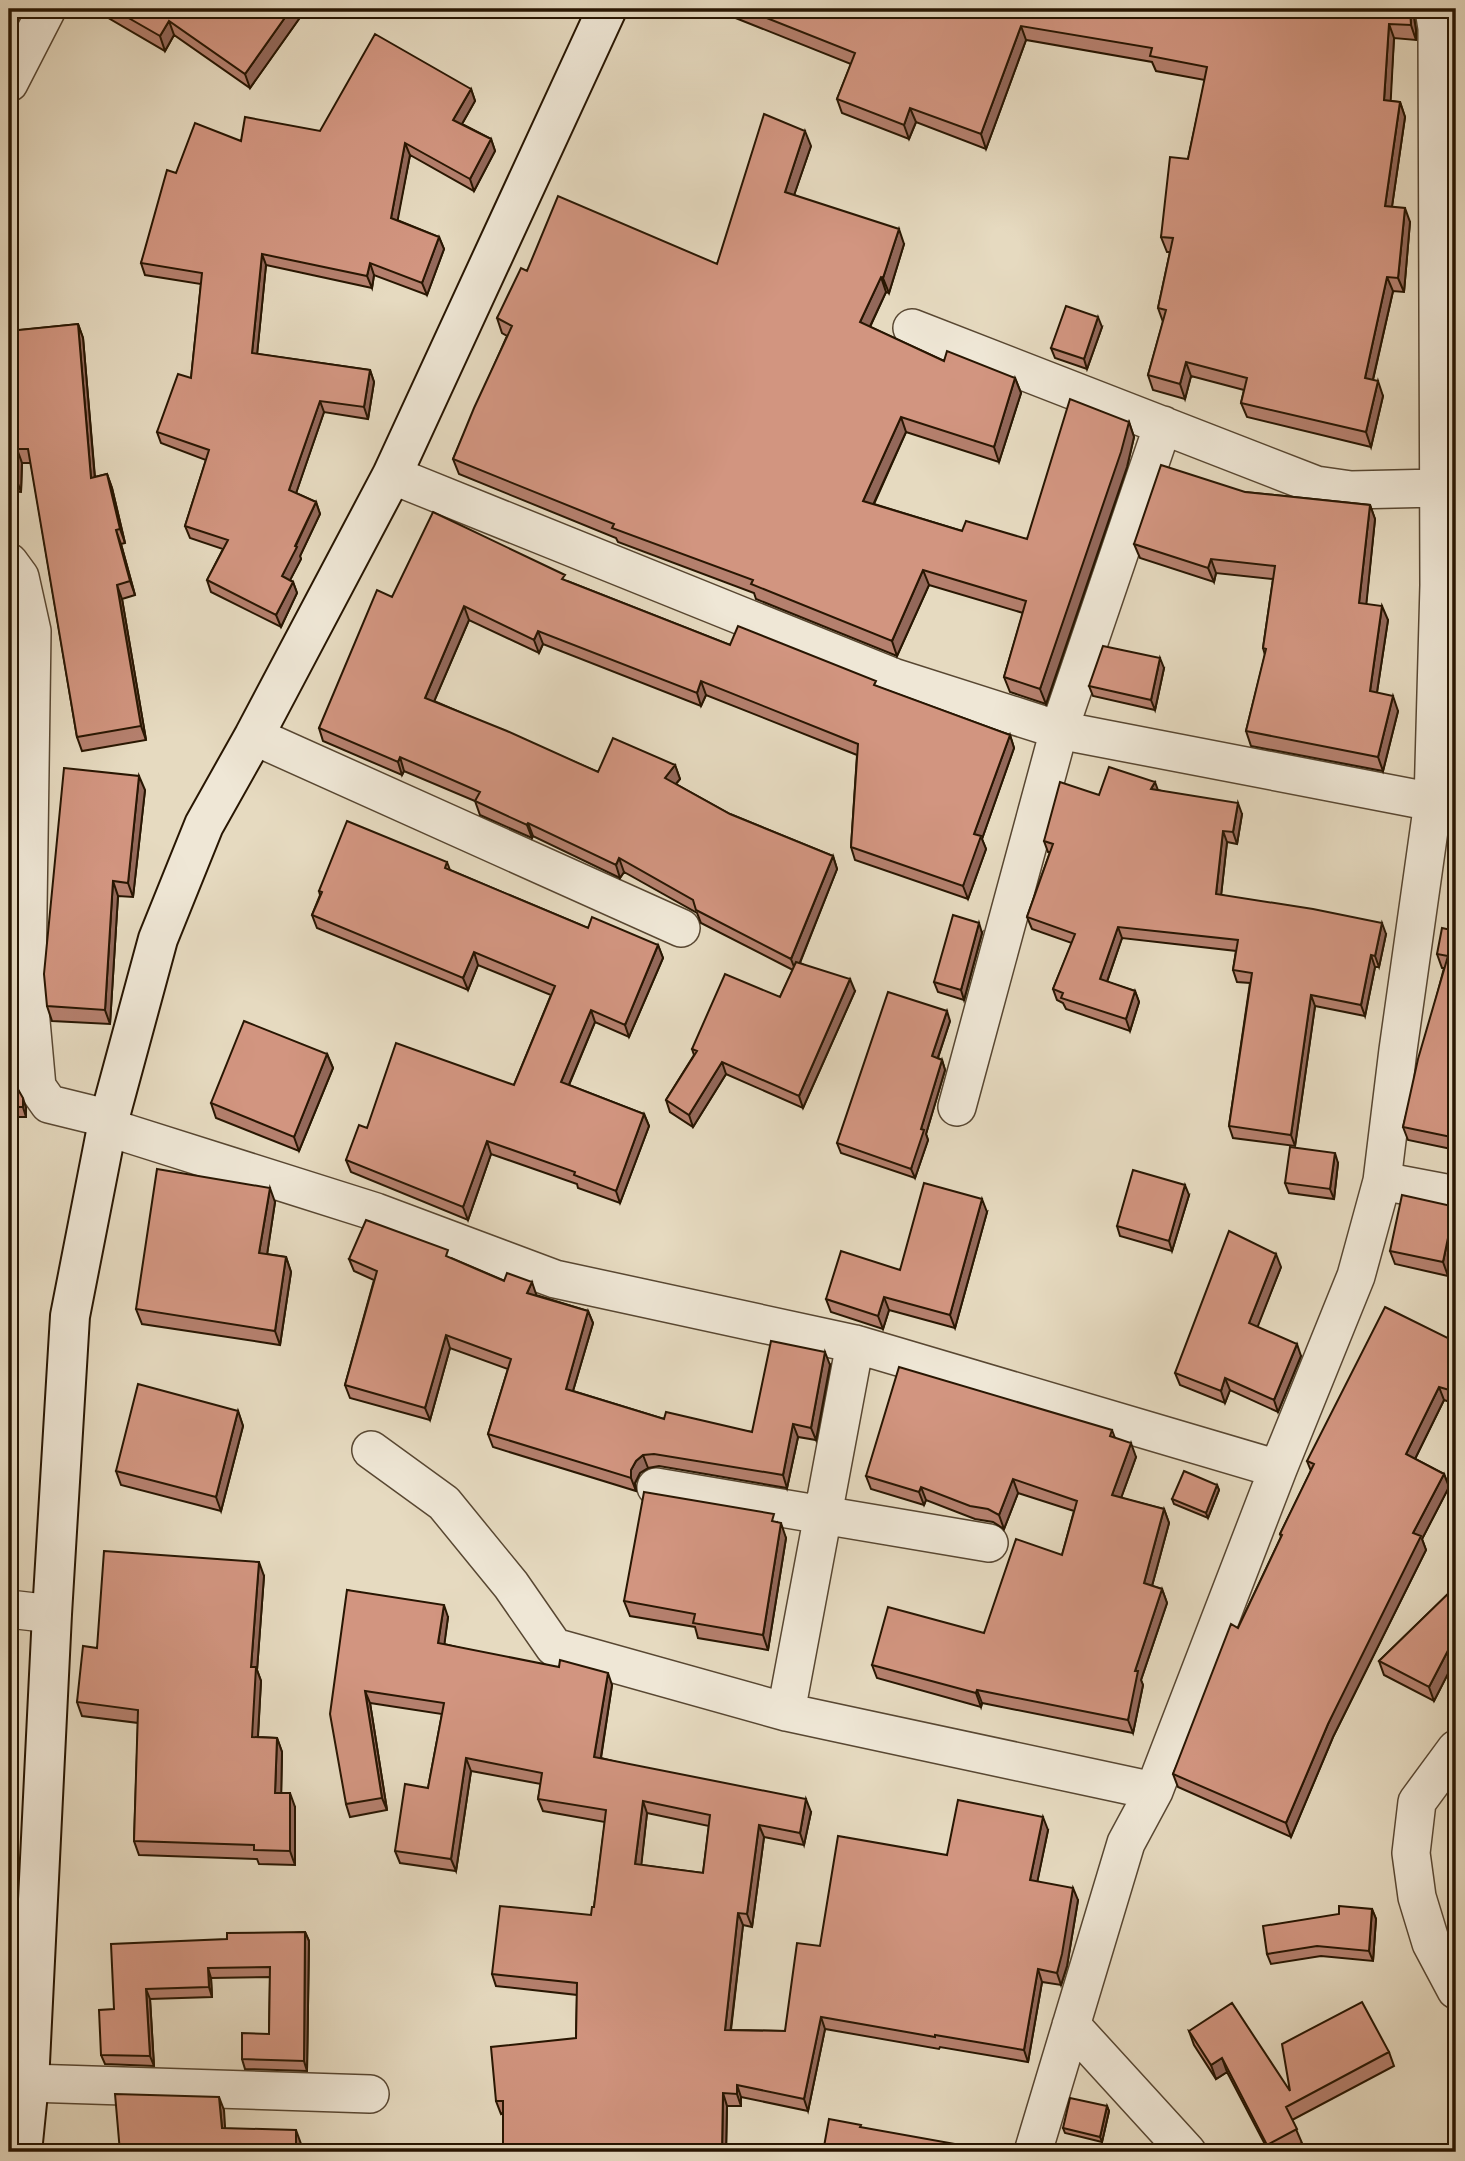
<svg xmlns="http://www.w3.org/2000/svg" width="1465" height="2161" viewBox="0 0 1465 2161" font-family="'IM FELL Great Primer',serif">
<style>
.lines{fill:none;stroke-linecap:round;stroke-linejoin:round}
.street-casing{stroke:#584732;stroke-width:40}
.secondary-casing{stroke:#281602;stroke-width:42}
.street{stroke:#efe7d6;stroke-width:37}
.secondary{stroke:#efe7d6;stroke-width:38}
.wall{fill:#b5806e;stroke:#281602;stroke-width:2;fill-rule:evenodd}
.shaded-wall{fill:#93685a;stroke:#281602;stroke-width:2}
.building{fill:#d29580;stroke:#281602;stroke-width:2;fill-rule:evenodd}
</style>
<rect width="100%" height="100%" fill="#e6dac0"/>
<filter id="stains"><feTurbulence type="fractalNoise" baseFrequency=".00286" numOctaves="4"/><feColorMatrix values="0 0 0 0 .2 0 0 0 0 .09 0 0 0 0 .02 0 0 0 .5 -.17"/></filter>
<radialGradient id="worn" r=".72"><stop offset=".6" stop-color="#630" stop-opacity="0"/><stop offset="1" stop-color="#630" stop-opacity=".3"/></radialGradient>
<g class="lines">
<defs>
<path id="street" d="M9 83 47 9
M912 328 1316 485 1351 490 1438 488
M392 475 893 677 1059 730 1433 802 1455 803
M9 562 20 577 32 631 27 977 37 1087 49 1104 110 1119
M254 736 681 928
M957 1107 1059 730 1163 425
M107 1127 376 1212 555 1279 855 1344 1278 1469
M1382 1181 1456 1195
M371 1450 444 1503 511 1585 554 1647 786 1712 1154 1791
M656 1487 989 1543
M9 1609 52 1614
M786 1712 855 1344
M1456 1749 1417 1802 1411 1853 1417 1897 1431 1943 1456 1990
M1071 2025 1187 2152
M29 2083 370 2094
M1033 2152 1126 1843 1154 1791 1278 1469 1356 1276 1382 1181 1398 1050 1433 802 1439 585 1437 28 1434 9"/>
<path id="secondary" d="M22 2152 29 2083 52 1614 70 1316 107 1127 158 939 204 825 254 736 392 475 607 9"/>
</defs>
<use href="#street" class="street-casing"/>
<use href="#secondary" class="secondary-casing"/>
<use href="#street" class="street"/>
<use href="#secondary" class="secondary"/>
</g>
<path class="wall" d="M93 9H306L250 88 174 35 165 51Z
M713 9H1413L1416 30V40L1394 38 1390 101 1400 102 1405 117 1392 206 1410 222 1404 292 1393 291 1373 380 1383 396 1371 447 1247 417 1241 403 1244 390 1191 376 1185 399 1153 390 1148 375 1163 322 1158 308 1170 252H1167L1161 237 1188 159 1205 80 1156 71 1152 62 1026 40 986 149 916 122 909 139 842 113 837 99 851 64Z
M471 89 475 101 462 124 491 139 495 151 474 191 410 155 397 220 439 237 444 249 427 295 374 275 372 288 266 265 257 354 370 370 374 382 368 419 324 412 296 493 316 502 320 514 300 556 301 559 290 580 293 582 297 593 281 627 211 592 207 580 223 549 190 538 185 526 206 460 161 443 157 432 191 378 201 284 145 275 141 263 176 173 241 141 320 131Z
M811 146 794 195 904 244 889 293 886 292 870 327 944 361 1015 378 1021 393 999 462 906 432 874 504 962 531 1027 539 1129 422 1134 437 1127 467 1046 704 1010 692 1004 677 1023 613 929 585 897 656 756 599 754 593 618 542 616 538 459 474 453 459 507 336 502 333 497 318 527 271 717 264Z
M9 252H13L18 266 11 331 78 324 83 338 95 477 107 474 112 488 125 543 121 544 135 595 122 599 146 740 82 751 77 737 31 463H22L21 492 9 491Z
M1102 327 1087 369 1055 358 1051 348Z
M1245 492 1370 505 1375 519 1366 604 1388 620 1377 692 1398 711 1383 771 1251 746 1246 731 1265 655 1263 648 1273 579 1216 573 1214 582 1140 558 1134 544Z
M567 581 730 645 878 687 1010 735 1014 748 982 839 986 849 968 899 855 860 851 847 857 755 706 695 701 706 543 644 539 653 469 620 434 701 598 772 675 765 680 779 676 784 730 814 833 856 837 869 800 963 855 991 803 1108 726 1074 693 1127 670 1112 666 1100 694 1055 692 1049 780 997 793 970 701 923 697 913 624 872 620 878 533 836 532 838 480 815 475 801 404 771 402 775 323 741 319 728 392 597Z
M1164 668 1155 710 1093 696 1089 686Z
M145 790 133 897 118 896 110 1024 52 1021 47 1006Z
M1158 790 1242 814 1237 844 1227 842 1221 895 1386 934 1379 967H1375L1365 1016 1315 1006 1295 1146 1233 1138 1229 1126 1250 983 1237 982 1233 970 1236 951 1122 938 1107 982 1135 991 1139 1002 1130 1031 1066 1009 1063 1003 1057 1000 1053 989 1072 943 1032 929 1027 917 1050 852H1048L1044 841 1099 795Z
M447 862 450 870 588 928 658 945 663 958 629 1037 595 1022 569 1085 644 1114 649 1126 620 1203 578 1188 577 1184 491 1154 468 1220 351 1172 346 1160 367 1128 514 1085 551 995 478 965 468 990 317 928 312 915 320 895 319 891Z
M1456 931V1150L1408 1140 1403 1127 1444 968H1442L1437 954Z
M982 933 964 1000 938 992 934 982Z
M9 1008 16 1085 26 1108V1117H9Z
M950 1021 938 1058 942 1060 945 1070 926 1134 928 1140 915 1178 841 1153 837 1143Z
M327 1054 333 1068 299 1151 216 1118 211 1103Z
M1338 1163 1334 1199 1289 1193 1285 1183Z
M1189 1195 1172 1251 1120 1236 1117 1226Z
M275 1202 267 1254 286 1257 291 1272 280 1345 142 1324 136 1309Z
M1456 1207V1253L1452 1252 1448 1276 1395 1264 1390 1251Z
M987 1212 955 1328 889 1310 883 1329 831 1312 826 1299 900 1270Z
M451 1258 536 1294V1295L588 1311 593 1323 573 1391 664 1419 752 1432 830 1365 816 1440 798 1437 787 1488 659 1466 648 1468 640 1473 635 1483 636 1491 493 1447 488 1434 508 1369 450 1348 430 1420 350 1398 345 1385 374 1280 354 1271 349 1259Z
M1281 1267 1257 1327 1301 1356 1278 1412 1230 1390 1225 1403 1180 1385 1175 1373Z
M1456 1342V1404L1444 1400 1415 1459 1444 1474 1449 1487 1422 1539 1426 1550 1333 1737 1291 1837 1178 1787 1173 1774 1238 1628 1281 1537 1280 1534 1311 1471 1307 1461Z
M238 1411 243 1426 221 1511 121 1485 116 1471Z
M1112 1430 1115 1438 1136 1457 1121 1498 1164 1509 1169 1523 1152 1586 1162 1589 1167 1603 1141 1680 1143 1685 1133 1733 982 1703 981 1707 877 1678 872 1665 984 1633 1062 1555 1074 1511 1018 1493 1004 1529 993 1522 975 1519 926 1500 924 1505 871 1489 866 1476Z
M1217 1485 1219 1490 1208 1518 1174 1504 1172 1499Z
M777 1522 786 1538 768 1650 698 1638 695 1627 630 1616 624 1601Z
M264 1576 257 1670 261 1681 258 1737 277 1738 282 1752 281 1793 295 1807V1865L259 1864 257 1859 139 1855 134 1841 138 1723 82 1716 77 1702 97 1648Z
M1456 1586V1658L1434 1701 1384 1675 1379 1661Z
M347 1590 448 1617 444 1644 612 1685 601 1758 811 1812 804 1845 764 1837 752 1927 743 1925 731 2030 785 2031 820 1946 947 1855 1048 1830 1037 1882 1078 1900 1067 1966 1061 1985 1042 1982 1028 2062 940 2047 939 2049 825 2029 808 2111 741 2097V2106H727L726 2152H500H503V2113L501 2114 496 2101 576 2038 577 1995 496 1986 492 1974 591 1915 594 1907 605 1822 543 1811 538 1799 541 1784 471 1771 456 1871 400 1863 395 1851 428 1788 442 1714 370 1703 387 1810 350 1817 346 1804ZM647 1813 709 1826 703 1873 641 1865Z
M1372 1909 1376 1919 1373 1961 1321 1956 1271 1964 1267 1954Z
M305 1932 309 1941 307 2071 245 2069 242 2059 269 2034 270 1977 211 1978 212 1997 150 1999 154 2066 105 2064 101 2055 114 2009 227 1939Z
M1189 2031 1290 2091 1389 2052 1394 2066 1292 2120 1302 2143 1284 2152H1269L1227 2072 1216 2079 1194 2045Z
M1107 2106 1109 2111 1102 2142 1065 2133 1063 2128Z"/>
<path class="shaded-wall" d="M291 9H306L250 88 245 74Z
M1410 9H1413V11L1416 30V40L1411 25Z
M169 21 174 35 165 51 160 36Z
M1389 24 1394 38 1390 114 1384 100Z
M1021 26 1026 40 986 149 981 134Z
M471 89 475 101 458 131 453 120Z
M1400 102 1405 117 1390 220 1385 206Z
M910 108 916 122 909 139 904 125Z
M805 131 811 146 790 207 785 192Z
M491 139 495 151 474 191 470 179Z
M405 143 410 155 396 229 391 218Z
M1405 208 1410 222 1404 292 1398 278Z
M899 229 904 244 889 293 883 278Z
M439 237 444 249 427 295 422 283Z
M13 252 18 266 9 346V289Z
M262 254 266 265 256 365 252 353Z
M370 263 374 275 372 288 367 276Z
M881 277 886 292 865 337 860 322Z
M1387 277 1393 291 1370 392 1365 378Z
M1098 317 1102 327 1087 369 1084 359Z
M78 324 83 338 96 492 91 478Z
M1186 362 1191 376 1185 399 1180 384Z
M370 370 374 382 368 419 364 407Z
M1015 378 1021 393 999 462 994 447Z
M1378 381 1383 396 1371 447 1366 432Z
M320 401 324 412 293 502 289 490Z
M901 417 906 432 868 516 863 501Z
M1129 422 1134 437 1127 467 1046 704 1040 689Z
M17 449 22 463 21 492 16 478Z
M107 474 112 488 125 543 120 529Z
M316 502 320 514 300 556 301 559 286 588 282 576Z
M1370 505 1375 519 1365 617 1359 603Z
M116 530 121 544 135 595 130 581Z
M1211 559 1216 573 1214 582 1208 568Z
M923 570 929 585 897 656 892 641Z
M293 582 297 593 281 627 276 615Z
M117 585 122 599 146 740 141 726Z
M464 606 469 620 430 711 425 698Z
M1382 606 1388 620 1375 705 1370 691Z
M9 623 11 633 9 681Z
M538 631 543 644 539 653 534 640Z
M1160 658 1164 668 1155 710 1151 700Z
M701 681 706 695 701 706 697 693Z
M1393 696 1398 711 1383 771 1378 757Z
M1010 735 1014 748 982 839 986 849 968 899 963 886 974 834Z
M400 757 404 771 402 775 398 762Z
M675 765 680 779 670 791 665 778Z
M139 776 145 790 133 897 128 883Z
M1155 782 1159 793 1151 789Z
M1238 803 1242 814 1237 844 1233 832Z
M528 823 533 836 532 838 527 825Z
M1223 831 1227 842 1220 905 1216 894Z
M833 856 837 869 796 972 791 959Z
M619 858 624 872 620 878 616 865Z
M113 881 118 896 110 1024 105 1010Z
M979 923 982 933 964 1000 961 990Z
M1382 923 1386 934 1379 967 1375 956Z
M1118 927 1122 938 1104 990 1100 979Z
M658 945 663 958 629 1037 625 1025Z
M474 952 478 965 468 990 463 978Z
M1371 955 1375 967 1365 1016 1361 1005Z
M850 979 855 991 803 1108 799 1096Z
M1135 991 1139 1002 1130 1031 1126 1019Z
M1311 995 1315 1006 1295 1146 1291 1135Z
M9 1008 16 1089 12 1079 9 1038Z
M591 1010 595 1022 565 1094 561 1082Z
M947 1011 950 1021 935 1066 932 1056Z
M327 1054 333 1068 299 1151 294 1137Z
M942 1060 945 1070 926 1134 928 1140 915 1178 911 1169 921 1129Z
M722 1062 726 1074 693 1127 689 1115Z
M23 1098 26 1108V1117L23 1107Z
M644 1114 649 1126 620 1203 616 1191Z
M487 1141 491 1154 468 1220 463 1207Z
M1335 1153 1338 1163 1334 1199 1330 1189Z
M1185 1185 1189 1195 1172 1251 1169 1241Z
M270 1188 275 1202 265 1268 259 1253Z
M982 1199 987 1212 955 1328 950 1315Z
M1448 1238 1452 1252 1448 1276 1443 1262Z
M1276 1254 1281 1267 1254 1336 1249 1323Z
M286 1257 291 1272 280 1345 275 1331Z
M532 1282 536 1294 532 1306 527 1293Z
M884 1297 889 1310 883 1329 878 1316Z
M588 1311 593 1323 570 1401 566 1389Z
M446 1335 450 1348 430 1420 425 1408Z
M1297 1344 1301 1356 1278 1412 1274 1400Z
M825 1352 830 1365 816 1440 811 1428Z
M1225 1378 1230 1390 1225 1403 1221 1391Z
M1439 1387 1444 1400 1411 1467 1406 1454Z
M238 1411 243 1426 221 1511 216 1497Z
M793 1424 798 1437 787 1488 783 1475Z
M1131 1443 1136 1457 1117 1509 1112 1495Z
M643 1455 648 1468 640 1473 635 1483 636 1491 631 1478V1470L636 1461Z
M1444 1474 1449 1487 1422 1539 1426 1550 1333 1737 1291 1837 1286 1823 1328 1724 1413 1533Z
M1013 1479 1018 1493 1004 1529 999 1515Z
M1217 1485 1219 1490 1208 1518 1206 1513Z
M921 1487 926 1500 924 1505 919 1492Z
M1164 1509 1169 1523 1149 1597 1144 1583Z
M781 1523 786 1538 768 1650 763 1635Z
M259 1562 264 1576 257 1670 261 1681 257 1751 252 1737 251 1667Z
M1162 1589 1167 1603 1141 1680 1143 1685 1133 1733 1128 1720 1135 1671Z
M444 1605 448 1617 443 1655 438 1643Z
M1455 1637 1456 1640V1658L1434 1701 1429 1687Z
M608 1673 612 1685 599 1769 594 1757Z
M977 1690 982 1703 981 1707 976 1693Z
M365 1691 370 1703 387 1810 382 1798Z
M277 1738 282 1752 281 1807 275 1793Z
M466 1758 471 1771 456 1871 451 1859Z
M290 1793 295 1807V1865L290 1851Z
M806 1799 811 1812 804 1845 800 1833Z
M643 1801 647 1813 640 1877 635 1864Z
M1043 1817 1048 1830 1035 1893 1030 1880Z
M759 1825 764 1837 752 1927 747 1914Z
M1073 1888 1078 1900 1067 1966 1061 1985 1057 1973Z
M1372 1909 1376 1919 1373 1961 1369 1951Z
M738 1913 743 1925 729 2043 725 2030Z
M305 1932 309 1941 307 2071 304 2061Z
M208 1968 211 1978 212 1997 209 1987Z
M1038 1969 1042 1982 1028 2062 1024 2050Z
M146 1989 150 1999 154 2066 150 2056Z
M821 2017 825 2029 808 2111 804 2099Z
M1222 2058 1227 2072 1216 2079 1211 2065Z
M737 2085 741 2097V2106L737 2094Z
M723 2093 727 2106 726 2152H722Z
M219 2097 224 2110 226 2142 222 2128Z
M1107 2106 1109 2111 1102 2142 1100 2137Z
M296 2130 301 2144V2152H296Z"/>
<path class="building" d="M113 9H291L245 74 169 21 160 36Z
M744 9H1410L1411 25 1389 24 1384 100 1400 102 1385 206 1405 208 1398 278 1387 277 1365 378 1378 381 1366 432 1241 403 1247 378 1186 362 1180 384 1148 375 1166 310 1158 308 1173 238 1161 237 1170 157 1188 159 1207 67 1150 56 1152 48 1021 26 981 134 910 108 904 125 837 99 855 53Z
M375 34 471 89 453 120 491 139 470 179 405 143 391 218 439 237 422 283 370 263 367 276 262 254 252 353 370 370 364 407 320 401 289 490 316 502 295 546 297 547 282 576 293 582 276 615 207 580 228 540 185 526 209 450 157 432 178 374 191 378 202 273 141 263 167 170 176 173 195 123 241 141 245 117 320 131Z
M764 114 805 131 785 192 899 229 883 278 881 277 860 322 944 361 947 351 1015 378 994 447 901 417 863 501 962 531 966 521 1027 539 1070 399 1129 422 1121 452 1040 689 1004 677 1026 601 923 570 892 641 751 584 753 580 612 528 614 524 453 459 474 408 512 326 497 318 521 268 527 271 558 196 717 264Z
M9 252H13L9 289Z
M1066 306 1098 317 1084 359 1051 348Z
M78 324 91 478 107 474 120 529 116 530 130 581 117 585 141 726 77 737 28 449H17L16 478 9 477V331Z
M1161 465 1245 492 1370 505 1359 603 1382 606 1370 691 1393 696 1378 757 1246 731 1266 649 1263 648 1275 566 1211 559 1208 568 1134 544Z
M433 512 565 575 562 579 730 645 738 626 876 681 874 685 1010 735 974 834 981 836 963 886 851 847 858 744 701 681 697 693 538 631 534 640 464 606 425 698 507 731 598 772 613 738 675 765 665 778 730 814 833 856 791 959 696 910 693 900 619 858 616 865 528 823 527 825 475 801 480 792 400 757 398 762 319 728 377 590 392 597Z
M1456 532V559H1455V537Z
M1103 646 1160 658 1151 700 1089 686Z
M1109 767 1155 782 1151 789 1238 803 1233 832 1223 831 1216 894 1313 909 1382 923 1375 956 1371 955 1361 1005 1311 995 1291 1135 1229 1126 1252 973 1233 970 1238 940 1118 927 1100 979 1135 991 1126 1019 1061 998 1063 993 1053 989 1075 934 1027 917 1053 844 1044 841 1060 782 1099 795Z
M64 768 139 776 128 883 113 881 105 1010 47 1006 44 974Z
M347 821 447 862 445 868 588 928 592 917 658 945 625 1025 591 1010 561 1082 644 1114 616 1191 574 1175 575 1172 487 1141 463 1207 346 1160 359 1125 367 1128 396 1043 514 1085 555 986 474 952 463 978 312 915 322 892 319 891Z
M953 915 979 923 961 990 934 982Z
M1442 928 1456 931V1138L1403 1127 1418 1059 1448 956 1437 954Z
M796 962 850 979 799 1096 722 1062 689 1115 666 1100 697 1051 692 1049 725 974 780 997Z
M888 992 947 1011 932 1056 942 1060 921 1129 924 1130 911 1169 837 1143Z
M244 1021 327 1054 294 1137 211 1103Z
M9 1038 12 1079 23 1098V1107H9Z
M1290 1147 1335 1153 1330 1189 1285 1183Z
M157 1169 270 1188 259 1253 286 1257 275 1331 136 1309Z
M1133 1170 1185 1185 1169 1241 1117 1226Z
M924 1183 982 1199 950 1315 884 1297 878 1316 826 1299 841 1251 900 1270Z
M1402 1195 1456 1207V1240L1448 1238 1443 1262 1390 1251Z
M366 1220 448 1250 446 1256 504 1281 507 1273 532 1282 527 1293 588 1311 566 1389 664 1419 666 1412 752 1432 771 1341 825 1352 811 1428 793 1424 783 1475 654 1454 643 1455 636 1461 631 1470V1478L488 1434 511 1359 446 1335 425 1408 345 1385 377 1271 349 1259Z
M1229 1231 1276 1254 1249 1323 1297 1344 1274 1400 1225 1378 1221 1391 1175 1373Z
M1385 1307 1456 1342V1392L1439 1387 1406 1454 1444 1474 1413 1533 1421 1536 1328 1724 1286 1823 1173 1774 1231 1624 1238 1628 1282 1535 1280 1534 1314 1464 1307 1461Z
M899 1367 1112 1430 1110 1436 1131 1443 1112 1495 1164 1509 1144 1583 1162 1589 1135 1671H1138L1128 1720 977 1690 976 1693 872 1665 888 1607 984 1633 1016 1539 1062 1555 1077 1501 1013 1479 999 1515 988 1509 970 1506 921 1487 919 1492 866 1476Z
M138 1384 238 1411 216 1497 116 1471Z
M1184 1471 1217 1485 1206 1513 1172 1499Z
M644 1492 774 1514 772 1521 781 1523 763 1635 693 1623 695 1614 624 1601Z
M104 1551 259 1562 251 1667H256L252 1737 277 1738 275 1793H290V1851L254 1850V1845L134 1841 138 1710 77 1702 83 1646 97 1648Z
M1456 1586V1638L1455 1637 1429 1687 1379 1661Z
M347 1590 444 1605 438 1643 559 1667 560 1660 608 1673 594 1757 806 1799 800 1833 759 1825 747 1914 738 1913 725 2030 785 2031 797 1943 820 1946 838 1836 947 1855 958 1800 1043 1817 1030 1880 1073 1888 1062 1954 1057 1973 1038 1969 1024 2050 935 2035V2037L821 2017 804 2099 737 2085V2094L723 2093 722 2152H500H503V2101H496L491 2047 576 2038 577 1983 492 1974 500 1906 591 1915 592 1907H594L606 1810 538 1799 542 1773 466 1758 451 1859 395 1851 405 1784 428 1788 444 1703 365 1691 382 1798 346 1804 330 1714ZM643 1801 710 1815 703 1873 635 1864Z
M1339 1906 1372 1909 1369 1951 1317 1946 1267 1954 1263 1926 1339 1914Z
M305 1932 304 2061 242 2059V2033L269 2034 270 1967 208 1968 209 1987 146 1989 150 2056 101 2055 99 2010 114 2009 111 1944 227 1939V1933Z
M1362 2002 1389 2052 1286 2107 1297 2129 1267 2145 1222 2058 1211 2065 1189 2031 1232 2003 1290 2091 1282 2044Z
M115 2094 219 2097 222 2128 296 2130V2152H120Z
M1070 2098 1107 2106 1100 2137 1063 2128Z
M829 2119 861 2125 860 2127 983 2149 982 2152H823Z"/>
<rect width="1465" height="2161" fill="none" stroke="#e6dac0" stroke-width="35"/>
<rect x="10" y="10" width="1444" height="2140" fill="none" stroke="#281602" stroke-width="3.5"/>
<rect x="18" y="18" width="1430" height="2126" fill="none" stroke="#281602" stroke-width="2"/>
<rect width="100%" height="100%" filter="url(#stains)"/>
<rect width="100%" height="100%" fill="url(#worn)"/>
</svg>
